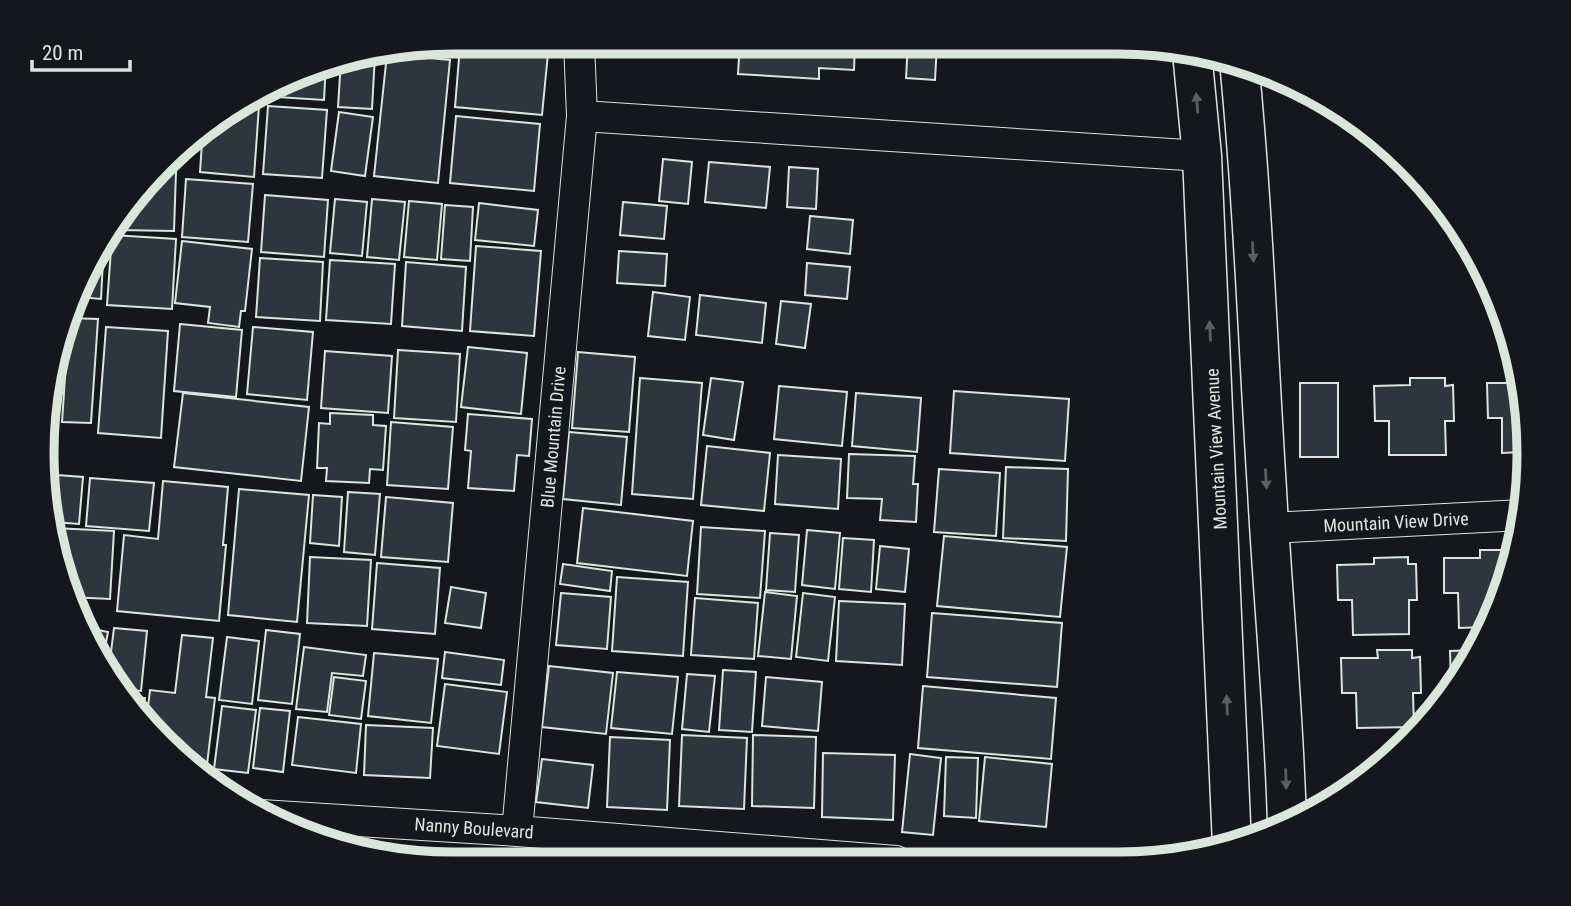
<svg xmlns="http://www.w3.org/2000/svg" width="1571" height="906" viewBox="0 0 1571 906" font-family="'Roboto Condensed',sans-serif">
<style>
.building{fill:#2c363c;stroke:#d8e6dc;stroke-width:2}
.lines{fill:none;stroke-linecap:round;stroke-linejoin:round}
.street-casing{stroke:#d8e6dc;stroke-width:32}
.secondary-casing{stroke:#d8e6dc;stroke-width:41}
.street{stroke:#14181c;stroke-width:30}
.secondary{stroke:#14181c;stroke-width:38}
.oneway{fill:#59605f}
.labels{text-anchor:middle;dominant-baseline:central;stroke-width:5;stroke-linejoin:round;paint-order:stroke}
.street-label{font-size:18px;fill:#d8e6dc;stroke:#14181c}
.rim{fill:none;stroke:#d8e6dc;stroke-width:9}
</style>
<rect width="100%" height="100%" fill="#14181c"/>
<path class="building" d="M740 42 855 43 854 70 819 68V79L738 74Z
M908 43H974V47L937 44 935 80 906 78Z
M460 46 548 53 542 115 455 107Z
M387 54 450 60 438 183 374 176Z
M375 55 372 109 338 107 341 60Z
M326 63 324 100 261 96 321 64Z
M1265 71 1313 92 1312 95 1263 77Z
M244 105 259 106 254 177 200 172 203 127Z
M268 106 327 110 322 178 263 174Z
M339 112 373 117 365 176 331 171Z
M456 116 540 124 534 191 450 183Z
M663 159 692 162 688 204 659 201Z
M709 162 770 167 766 208 705 202Z
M789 167 818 169 816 209 787 207Z
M161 171 176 172 174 231 119 230V216Z
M186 179 253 184 248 242 182 237Z
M265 195 328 200 324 257 261 252Z
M335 199 367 202 362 256 330 253Z
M372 199 405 202 399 260 367 257Z
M409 201 442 204 437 260 404 257Z
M623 202 667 206 664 239 620 235Z
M479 203 538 210 534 246 475 240Z
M445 205 473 207 470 261 441 259Z
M810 216 853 220 850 254 807 249Z
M112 235 176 239 172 309 107 305Z
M104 241 101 299 78 297Z
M182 241 252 249 245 311H241L239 327 208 323 210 307 175 303Z
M476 246 541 251 534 336 470 331Z
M619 251 667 254 665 286 617 283Z
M260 258 323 262 320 321 256 317Z
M330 260 395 264 391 324 326 320Z
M406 262 466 267 462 331 402 326Z
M807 263 850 267 847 299 805 295Z
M653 292 690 297 685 340 648 336Z
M700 295 766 303 762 343 696 335Z
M781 301 811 304 805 348 776 344Z
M69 318 98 319 91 423 62 422Z
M180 324 242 330 236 397 174 391Z
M106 327 168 331 161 438 98 433Z
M253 327 313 332 307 400 247 394Z
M468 347 527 353 521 414 461 407Z
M398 350 460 354 456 422 394 418Z
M325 351 392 356 388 413 321 408Z
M578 352 635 357 629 432 572 428Z
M640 378 702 383 693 499 632 494Z
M711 378 743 382 734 440 703 435Z
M1410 378H1445V386L1453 385 1454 421H1445L1446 455H1389V421H1375L1374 386 1410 385Z
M1300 383H1338V457H1300Z
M1487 383H1517L1522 452 1502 453V418H1488Z
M52 385H58L54 443 47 442Z
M779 386 847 392 842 446 774 439Z
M954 391 1069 399 1065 461 950 453Z
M183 393 309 407 301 481 174 467Z
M856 393 921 398 917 452 852 446Z
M330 413 373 415V425L386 426 383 470 370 469 369 483 326 481 327 468H317L319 423 330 424Z
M468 414 532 419 529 456 517 455 514 491 468 488 471 451 465 450Z
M391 422 453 427 448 489 387 485Z
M569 432 627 437 621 505 563 499Z
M707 446 770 453 764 511 701 505Z
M849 454 915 456 913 484H918L916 522 880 520 882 499 847 498Z
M778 455 841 459 838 509 775 504Z
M1006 467 1068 469 1066 541 1003 538Z
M939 469 1000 473 996 536 934 532Z
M43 474 83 477 79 524 53 522Z
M90 478 154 483 149 531 86 526Z
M163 481 228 487 223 545H226L219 621 117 611 124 535 158 539Z
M239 489 309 495 297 622 228 615Z
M348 492 380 494 375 555 344 552Z
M313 495 342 497 339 546 310 543Z
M386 497 453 503 448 562 381 557Z
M583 508 693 521 687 576 577 563Z
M701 527 765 531 760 598 697 594Z
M54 528 114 531 110 599 70 597Z
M807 530 840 533 835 589 802 585Z
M770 533 799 535 795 592 766 590Z
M944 536 1067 547 1060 617 937 606Z
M843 538 874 540 871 592 839 589Z
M880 546 909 549 905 592 876 589Z
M1480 550H1511L1484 627 1459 628 1458 593H1444V558H1480Z
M310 557 371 560 367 626 307 623Z
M1408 557V564H1416L1417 600H1409V634L1353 635 1352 600H1338L1337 565 1374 564V558Z
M377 563 440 568 435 634 372 629Z
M563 564 612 571 610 591 560 584Z
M617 577 688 582 683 656 612 651Z
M451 587 486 593 481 628 445 623Z
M765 592 797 596 791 659 758 656Z
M561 593 611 597 607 649 556 645Z
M803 593 835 597 828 661 796 657Z
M695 598 758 603 754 659 691 655Z
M839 601 905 604 902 665 836 661Z
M932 613 1062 623 1057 687 927 677Z
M84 627 108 632 103 658Z
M114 628 147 631 141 691 123 689 109 668Z
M266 630 300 634 292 704 258 700Z
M182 635 213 638 206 697 215 698 206 773 146 725 150 690 175 693Z
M227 637 259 641 252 704 219 700Z
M304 647 366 655 363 676 332 673 327 712 296 709Z
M1377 650H1412V658L1420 657 1421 693H1413L1414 727 1357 728 1356 693H1342L1341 658H1378Z
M1477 650 1474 659 1451 686 1450 651Z
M445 652 504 660 501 685 442 678Z
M374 653 438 659 431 723 368 716Z
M549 666 613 673 606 734 542 727Z
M723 670 756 672 752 732 719 730Z
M617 672 678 677 672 734 611 728Z
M687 674 715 676 709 732 682 729Z
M334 677 366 681 361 719 329 715Z
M766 677 822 682 818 731 762 726Z
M445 684 507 692 499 754 437 746Z
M923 686 1056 698 1051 759 918 748Z
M126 695 145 698 142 721Z
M222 706 256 710 248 773 214 769Z
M260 708 290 711 283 772 253 768Z
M298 717 361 724 356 773 292 765Z
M366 725 433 728 430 778 364 775Z
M682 735 747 738 744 809 679 806Z
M753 735 816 737 814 808 752 806Z
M610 737 670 740 667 810 607 807Z
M823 753 895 755 893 820 822 817Z
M910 754 941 758 933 835 902 832Z
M946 757 978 758 976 818 944 816Z
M985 757 1052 764 1046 827 979 821Z
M542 759 593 765 588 808 536 802Z"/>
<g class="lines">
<defs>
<path id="street" d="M582 116 1202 156
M1269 528 1523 515
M261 815 517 831 896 861
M517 831 582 116 579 42"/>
<path id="secondary" d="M1192 52 1202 156 1232 846
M1239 61C1253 204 1258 347 1267 490 1273 602 1284 713 1287 824"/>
</defs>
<use href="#street" class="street-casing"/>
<use href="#secondary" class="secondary-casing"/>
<use href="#street" class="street"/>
<use href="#secondary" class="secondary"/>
</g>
<defs><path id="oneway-solid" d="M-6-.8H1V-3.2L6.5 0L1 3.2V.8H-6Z" transform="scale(1.75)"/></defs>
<g class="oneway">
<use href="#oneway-solid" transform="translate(1197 103) rotate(-95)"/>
<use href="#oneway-solid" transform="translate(1253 252) rotate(87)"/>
<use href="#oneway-solid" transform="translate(1210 331) rotate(-93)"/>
<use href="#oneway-solid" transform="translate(1266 479) rotate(87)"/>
<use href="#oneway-solid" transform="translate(1227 705) rotate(-92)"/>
<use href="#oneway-solid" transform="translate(1286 779) rotate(88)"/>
</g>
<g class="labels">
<g class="street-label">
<text transform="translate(553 437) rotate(-85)">Blue Mountain Drive</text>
<text transform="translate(1216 449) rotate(-93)">Mountain View Avenue</text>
<text transform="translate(1396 522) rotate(-3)">Mountain View Drive</text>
<text transform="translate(474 828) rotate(4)">Nanny Boulevard</text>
</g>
</g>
<path d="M0 0H1571V906H0ZM453 54H1118A399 399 0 0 1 1517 453V453A399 399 0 0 1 1118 852H453A399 399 0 0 1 54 453V453A399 399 0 0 1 453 54Z" fill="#14181c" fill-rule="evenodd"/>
<path class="rim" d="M453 54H1118A399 399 0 0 1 1517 453V453A399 399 0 0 1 1118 852H453A399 399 0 0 1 54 453V453A399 399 0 0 1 453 54Z"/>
<path d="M32 60v10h98v-10" fill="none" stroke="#d8e6dc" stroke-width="3.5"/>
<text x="42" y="60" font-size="21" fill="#d8e6dc" stroke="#14181c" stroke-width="5" paint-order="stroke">20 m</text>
</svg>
